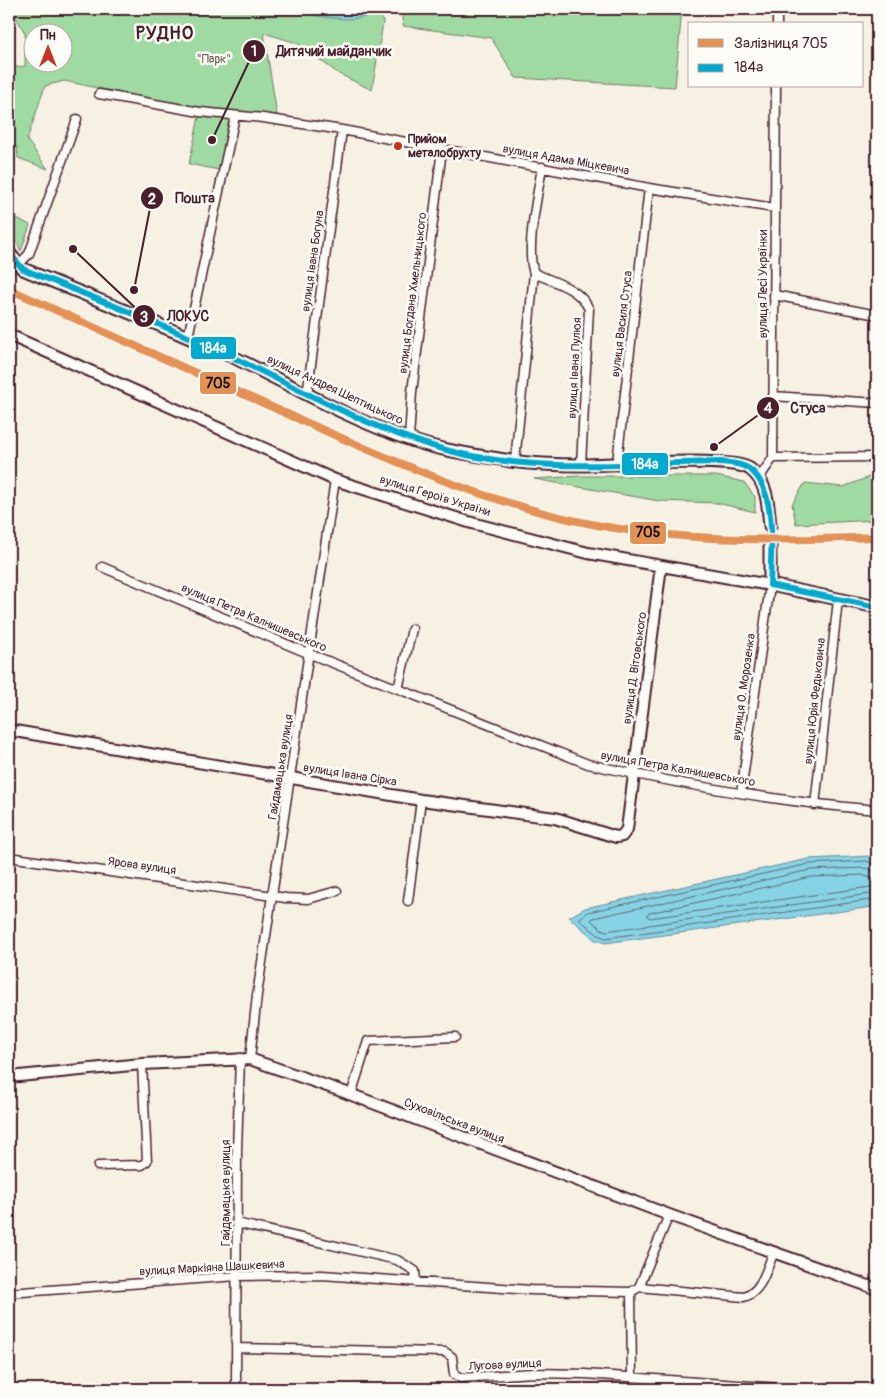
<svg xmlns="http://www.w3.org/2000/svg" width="886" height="1398" viewBox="0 0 886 1398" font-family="Pangolin,sans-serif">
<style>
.green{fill:#9edaa1;stroke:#747c66;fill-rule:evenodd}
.water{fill:#85d3e4;stroke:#6d8b9a}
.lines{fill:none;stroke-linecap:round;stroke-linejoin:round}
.shore{stroke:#626775;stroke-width:1}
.secondary-tunnel{stroke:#d4c7bf;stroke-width:11;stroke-dasharray:11 5.5;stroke-linecap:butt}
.minor-casing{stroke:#4a1f2b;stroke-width:11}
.tertiary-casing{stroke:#4a1f2b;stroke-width:14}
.secondary-casing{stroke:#4a1f2b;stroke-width:15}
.minor{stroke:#fdfcf7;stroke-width:8}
.tertiary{stroke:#fdfcf7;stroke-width:10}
.secondary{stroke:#fdfcf7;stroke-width:11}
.bus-1-casing{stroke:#fdfcf7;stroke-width:10}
.bus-1{stroke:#00a9ce;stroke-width:6}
.rail-1-casing{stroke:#fdfcf7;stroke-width:11}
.rail-1{stroke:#e49155;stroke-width:8}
.poi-dot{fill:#c8321e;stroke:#fdfcf7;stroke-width:2}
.labels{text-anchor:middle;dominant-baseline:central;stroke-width:5;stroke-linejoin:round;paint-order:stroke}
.park-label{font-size:12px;fill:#63574e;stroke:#fdfcf7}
.poi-label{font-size:12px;font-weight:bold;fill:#4a1f2b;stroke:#fdfcf7;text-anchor:start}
.street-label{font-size:12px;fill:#4a1f2b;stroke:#fdfcf7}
.district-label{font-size:18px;font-weight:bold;letter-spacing:1px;fill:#4a1f2b;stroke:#fdfcf7}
.leader{fill:none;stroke:#4a1f2b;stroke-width:2}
.callout-dot{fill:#4a1f2b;stroke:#fdfcf7;stroke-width:2}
.mark-label{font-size:15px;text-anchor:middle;font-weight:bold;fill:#fff}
.callout-label{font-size:14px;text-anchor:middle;font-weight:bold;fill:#4a1f2b;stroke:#fdfcf7;stroke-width:5;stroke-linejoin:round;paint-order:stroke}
.line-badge{stroke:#fdfcf7;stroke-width:2}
.badge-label{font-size:14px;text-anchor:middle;font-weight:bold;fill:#fff}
.pale-badge-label{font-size:14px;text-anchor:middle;font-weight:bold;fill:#111}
</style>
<rect width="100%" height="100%" fill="#f7f1e4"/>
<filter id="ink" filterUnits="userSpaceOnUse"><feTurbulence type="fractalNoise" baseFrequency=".02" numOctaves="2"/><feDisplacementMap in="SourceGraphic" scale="10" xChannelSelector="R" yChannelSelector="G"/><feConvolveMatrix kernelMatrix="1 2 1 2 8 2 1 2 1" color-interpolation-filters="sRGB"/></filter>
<g filter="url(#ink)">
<path class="green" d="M14 9H381L383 23 372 90 339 74 297 43 264 33 277 115C205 111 135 96 64 81L45 86 27 140 48 169 18 158 17 147 9 141V68L25 66V33L13 12ZM32 32H62V62H32Z
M401 9H682L675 87 516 78 491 38 403 26Z
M200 112 235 116 224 171 189 164Z
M9 214 30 225 21 251 17 243 9 237Z
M877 474V520L796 524 792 504 805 483 843 487Z
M580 476H716L744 482 755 497V512L717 503 659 501 534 479Z"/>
<path class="water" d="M288 9H378C363 28 308 15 288 9Z
M870 856 877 863V902L873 907 605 943 595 940 569 917 585 908 808 859Z"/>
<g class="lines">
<path class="shore" d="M305 9 358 14 369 9
M877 866 867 861 809 864 588 912 579 919 598 935 606 938 877 899
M877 872 865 868 810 870 593 918 591 920 601 929 606 931 877 893
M877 880 862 875 811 877 649 913 647 916 650 918 877 886"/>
<path class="secondary-tunnel" d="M770 526V546"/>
<defs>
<path id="minor" d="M777 24V9
M99 94 200 112 263 118 342 130 649 188 774 208
M542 167C538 194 525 249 534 273 554 282 579 288 589 309L581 465
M18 265 29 254 77 119
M774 295 877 315
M188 337 235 116
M307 395 342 130
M773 396 877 403
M409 439 412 392 442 149
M773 458 877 457
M515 461 534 273
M617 462 649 188
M759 478 773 458 776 86
M102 567 310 654 588 764C683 785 780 802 877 810
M398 689 412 629
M741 793 770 585
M815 805 838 600
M9 857 286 898 308 899 337 891
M408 901 421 800
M250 1059 257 995 335 480
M351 1095 368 1041 455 1037
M98 1166 142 1165 147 1161 142 1064
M236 1223 397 1260 415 1271 416 1282
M639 1287 669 1215
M631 1292 632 1376
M9 1293 237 1276 322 1275 531 1290 631 1292 639 1287 744 1297C762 1292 767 1267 774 1252
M236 1348 445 1352 452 1357 454 1374 461 1378 532 1373 585 1374 794 1389
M236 1389 237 1151 240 1058"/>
<path id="tertiary" d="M9 335 335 480 472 523 588 553 770 585
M9 730 421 800 555 818 616 837 622 836 627 829 661 566
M9 1077 142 1064 250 1059 344 1092 669 1215 877 1289"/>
<path id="secondary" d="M9 253 23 269C92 298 163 325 231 356 290 384 346 418 408 439 441 451 476 455 510 461 533 464 558 465 581 465 609 465 733 456 750 469 768 482 768 506 770 526
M770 546V585L877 607"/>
</defs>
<use href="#minor" class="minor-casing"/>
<use href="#tertiary" class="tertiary-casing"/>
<use href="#secondary" class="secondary-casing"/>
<use href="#minor" class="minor"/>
<use href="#tertiary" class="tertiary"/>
<use href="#secondary" class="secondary"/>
<defs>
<path id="bus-1" d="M9 253 23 269C93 298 164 324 232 357 310 394 387 439 472 456 554 472 639 463 721 462 730 463 740 463 748 468 778 487 771 554 770 585
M770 585 877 607"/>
</defs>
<use href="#bus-1" class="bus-1-casing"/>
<use href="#bus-1" class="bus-1"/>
<defs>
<path id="rail-1" d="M9 289C107 333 205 378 303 421 399 464 497 507 602 526 693 542 785 541 877 537"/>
</defs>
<use href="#rail-1" class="rail-1-casing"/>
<use href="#rail-1" class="rail-1"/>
</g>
</g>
<circle class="poi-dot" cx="398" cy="146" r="5"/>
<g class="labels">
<g class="park-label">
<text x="214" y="59">"Парк"</text>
</g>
<g class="poi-label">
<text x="408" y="139">Прийом<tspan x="408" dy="14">металобрухту</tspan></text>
</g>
<g class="street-label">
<text transform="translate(566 160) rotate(10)">вулиця Адама Міцкевича</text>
<text transform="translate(313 261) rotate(-82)">вулиця Івана Богуна</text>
<text transform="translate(763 284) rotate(-90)">вулиця Лесі Українки</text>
<text transform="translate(413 293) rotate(-83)">вулиця Богдана Хмельницького</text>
<text transform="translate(622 324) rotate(-83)">вулиця Василя Стуса</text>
<text transform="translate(575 368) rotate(-87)">вулиця Івана Пулюя</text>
<text transform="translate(335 390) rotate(25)">вулиця Андрея Шептицького</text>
<text transform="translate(435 496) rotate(17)">вулиця Героїв України</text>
<text transform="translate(254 618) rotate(23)">вулиця Петра Калнишевського</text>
<text transform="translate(635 668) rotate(-82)">вулиця Д. Вітовського</text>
<text transform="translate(744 687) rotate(-82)">вулиця О. Морозенка</text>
<text transform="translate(815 701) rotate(-84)">вулиця Юрія Федьковича</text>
<text transform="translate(281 767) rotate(-81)">Гайдамацька вулиця</text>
<text transform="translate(678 769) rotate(10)">вулиця Петра Калнишевського</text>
<text transform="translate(350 775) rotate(9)">вулиця Івана Сірка</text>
<text transform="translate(142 866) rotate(8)">Ярова вулиця</text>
<text transform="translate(454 1121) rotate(21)">Суховільська вулиця</text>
<text transform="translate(226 1193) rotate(-90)">Гайдамацька вулиця</text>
<text transform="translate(212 1268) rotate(-3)">вулиця Маркіяна Шашкевича</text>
<text transform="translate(505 1365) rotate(-3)">Лугова вулиця</text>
</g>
<g class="district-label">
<text x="165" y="33">РУДНО</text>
</g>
</g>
<path class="leader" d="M212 140L254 51M134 290L152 198M73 249L144 316M714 447L768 408"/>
<g class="callout-dot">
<circle cx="212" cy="140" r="5"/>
<circle cx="134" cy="290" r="5"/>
<circle cx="73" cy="249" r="5"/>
<circle cx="714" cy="447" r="5"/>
<circle cx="254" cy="51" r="12"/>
<circle cx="152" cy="198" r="12"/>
<circle cx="144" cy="316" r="12"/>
<circle cx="768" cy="408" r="12"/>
</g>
<g class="mark-label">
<text x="254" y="56">1</text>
<text x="152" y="204">2</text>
<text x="144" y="322">3</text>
<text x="768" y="413">4</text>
</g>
<g class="callout-label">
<text x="334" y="56">Дитячий майданчик</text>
<text x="195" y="203">Пошта</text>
<text x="188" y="321">ЛОКУС</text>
<text x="808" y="413">Стуса</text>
</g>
<g class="line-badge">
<rect x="190" y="336" width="47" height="24" rx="5" fill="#00a9ce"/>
<rect x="199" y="371" width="38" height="24" rx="5" fill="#e49155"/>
<rect x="621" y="452" width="48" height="24" rx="5" fill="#00a9ce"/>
<rect x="629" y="521" width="38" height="24" rx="5" fill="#e49155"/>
</g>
<g class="badge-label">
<text x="213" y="353">184а</text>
<text x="645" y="469">184а</text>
</g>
<g class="pale-badge-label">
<text x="218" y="388">705</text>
<text x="648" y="537">705</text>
</g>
<rect width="886" height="1398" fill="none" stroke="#fdfcf7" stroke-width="30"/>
<rect x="15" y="15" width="856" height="1368" fill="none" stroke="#4a1f2b" stroke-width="2" filter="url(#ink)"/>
<rect x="688" y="22" width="175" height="65" fill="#fdfcf7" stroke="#b5a4a5"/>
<rect x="698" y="39" width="25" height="8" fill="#e49155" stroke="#b5a4a5"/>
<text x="734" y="48" font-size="15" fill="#4a1f2b">Залізниця 705</text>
<rect x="698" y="64" width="25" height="8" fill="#00a9ce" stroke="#b5a4a5"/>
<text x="734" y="72" font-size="15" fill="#4a1f2b">184а</text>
<g transform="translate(48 48)"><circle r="24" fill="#fdfcf7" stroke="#b5a4a5"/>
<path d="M0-4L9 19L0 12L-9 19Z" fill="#c8321e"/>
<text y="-8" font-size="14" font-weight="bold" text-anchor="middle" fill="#4a1f2b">Пн</text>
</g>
</svg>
